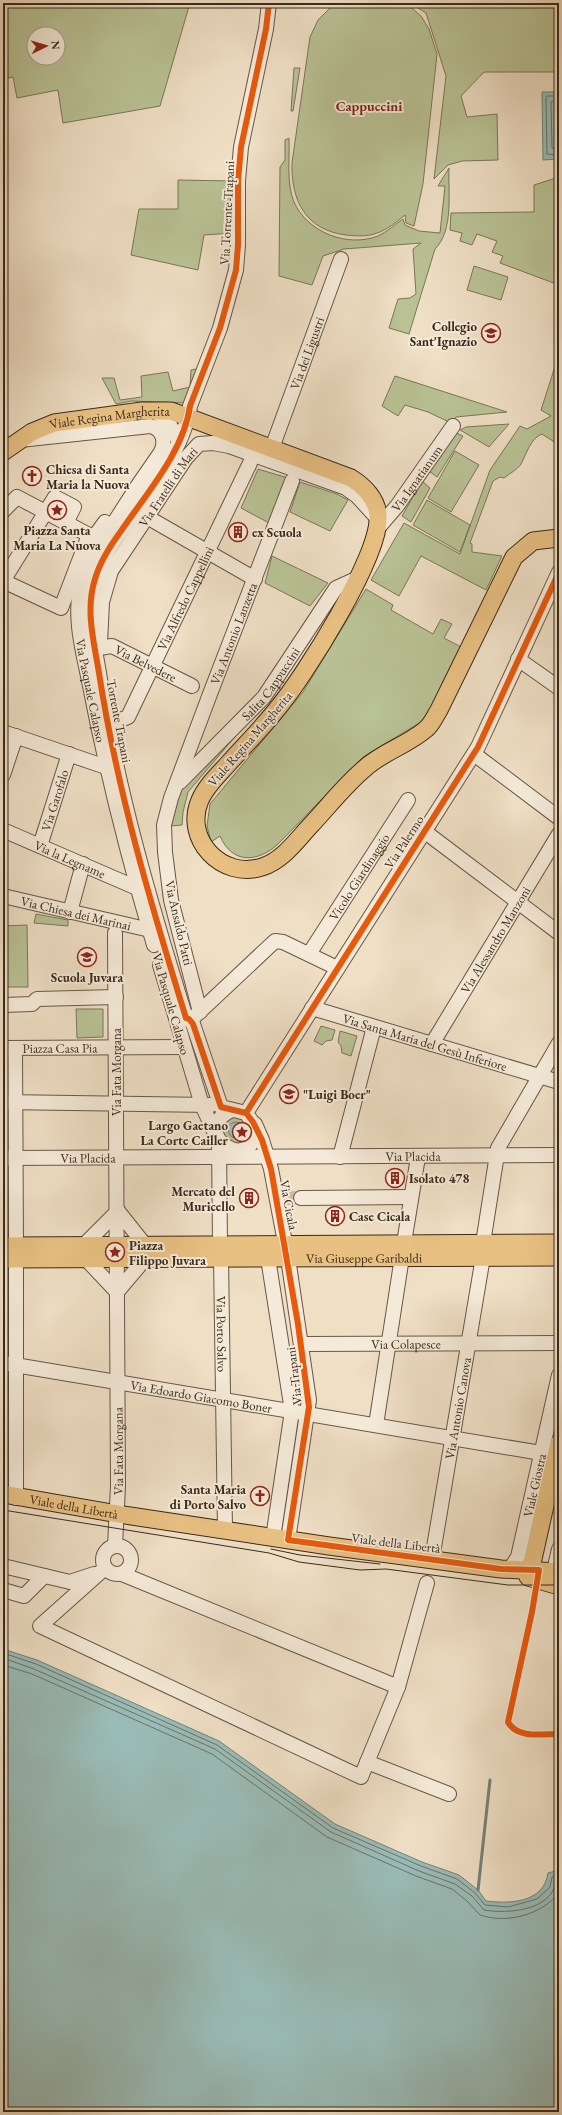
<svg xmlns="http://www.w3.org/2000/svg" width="562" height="2115" viewBox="0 0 562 2115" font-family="'EB Garamond',serif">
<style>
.green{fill:#b9c295;stroke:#7a7658;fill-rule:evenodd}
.water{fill:#9abcb7;stroke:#748278}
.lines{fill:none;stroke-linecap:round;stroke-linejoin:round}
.shore{stroke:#6a7368;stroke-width:1}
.stream{stroke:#748278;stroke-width:3}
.minor-tunnel{stroke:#cbbba3;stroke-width:14;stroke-dasharray:14 7;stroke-linecap:butt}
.minor-casing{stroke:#675745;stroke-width:16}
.major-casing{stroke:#3a2a1a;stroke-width:19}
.minor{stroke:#f5ead9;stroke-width:14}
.major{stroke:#e8c082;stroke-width:17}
.tram{stroke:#3a2a1a;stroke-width:1}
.cycleway-casing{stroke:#f5ead9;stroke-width:8}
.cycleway{stroke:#e8590c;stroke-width:6}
.labels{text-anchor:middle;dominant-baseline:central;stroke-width:4;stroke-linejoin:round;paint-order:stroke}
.street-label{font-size:13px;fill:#3a2a1a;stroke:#f5ead9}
.poi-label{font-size:13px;font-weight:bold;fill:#3a2a1a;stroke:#f5ead9;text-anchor:start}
.neighbourhood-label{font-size:14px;font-weight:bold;fill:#7a1f14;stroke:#f5ead9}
</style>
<rect width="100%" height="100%" fill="#efdfc5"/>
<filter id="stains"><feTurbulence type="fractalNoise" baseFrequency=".005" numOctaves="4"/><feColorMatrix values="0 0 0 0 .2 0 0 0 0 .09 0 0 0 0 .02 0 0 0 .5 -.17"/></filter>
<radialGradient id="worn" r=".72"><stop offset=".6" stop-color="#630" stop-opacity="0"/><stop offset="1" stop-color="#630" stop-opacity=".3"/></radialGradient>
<path class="green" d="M3 3H190L160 106 63 123 58 90 17 98 13 77 3 79ZM34 34H58V58H34Z
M335 3H406L421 16 429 29 437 54 423 184 414 226 406 223 405 215C396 222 387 230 377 233 367 237 356 236 346 235 306 230 291 201 292 163L310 37 318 20Z
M410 3H559V72H484L461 96 467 117 497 114 498 160 462 161 448 165 434 179 446 76 426 13Z
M294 68H300L293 111H291Z
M289 138C290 158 286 183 294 202 307 232 347 248 378 236 387 232 395 224 403 219L405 225 419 231 440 233 445 186H438L449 168C448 193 454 230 435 249L409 334 389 328 398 299 410 298 416 294 413 249 421 243 344 249 323 256 312 285 279 276 280 167 285 160V140Z
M559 177V285L500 263 503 256 492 252 497 241 477 234 472 245 460 241 462 233 450 230 451 213 534 212V185Z
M178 180 233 181V233L204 235 198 270 131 255 139 209H178Z
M474 266 508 277 501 300 467 290Z
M559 354V445L542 434C530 439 527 453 521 464 518 469 509 474 504 478L500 477 493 481 470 543 472 544V552L502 556 486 590 421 556 399 596 371 580 404 523 460 554 490 470 520 426 527 429 551 416 541 410Z
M201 368 186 403 132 401 116 404 102 378H114L120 400 142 397 141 376 168 372 173 391 190 387 191 370Z
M395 376 507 412 456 417 451 423 428 412 405 405 398 416 382 406Z
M509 424 489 447 460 430 466 427Z
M454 432 463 436 437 477 429 471Z
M455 451 479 465 451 512 428 498Z
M258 469 288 478 269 523 241 508Z
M422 481 430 488 411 522 402 516Z
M300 482 337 494 348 500 330 531 290 512Z
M427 500 470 525 460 552 413 525Z
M272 556 328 583 310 606 265 583Z
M366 589 393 605 391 610 433 634 441 619 452 624 444 638 461 647 430 710 421 722 363 757 278 844C257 863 232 864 220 836L211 842 207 826 210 804 303 692Z
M256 712 188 792 183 812 182 825 170 826 181 788Z
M36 914 68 920V926L34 923Z
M27 925 28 987H3V926Z
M76 1009H103V1037L77 1038Z
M321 1026 335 1030 332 1040 326 1041 322 1045 314 1041Z
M340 1031 357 1036 351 1056 342 1053 341 1046 338 1042Z
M231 1116 247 1120 250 1137 239 1145 224 1139 222 1126Z
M298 1421H301L284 1525H280Z"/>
<path class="water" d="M542 92H559V159L543 160Z
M228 1130a8 8 0 1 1 16 0a8 8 0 1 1-16 0Z
M3 1649 37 1660 219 1741 335 1824 422 1862 459 1875 478 1890 486 1901C510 1904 544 1903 548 1873L559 1870V2112H3Z"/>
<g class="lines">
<path class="shore" d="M559 96H547L546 98 547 154 559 155
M559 101H552L551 103 552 148 559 150
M3 1653 36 1664 217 1745 333 1828 421 1866 457 1879 475 1893 485 1905 508 1907 537 1899 550 1887 552 1877 559 1874
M3 1658 34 1669 215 1749 331 1832 419 1871 455 1884 472 1896 484 1910C507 1914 552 1911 556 1881L559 1879
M3 1665 32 1674 212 1754 327 1837 416 1876 452 1889 467 1901 480 1915C507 1924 541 1915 559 1893"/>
<path class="stream" d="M478 1890 490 1780"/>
<path class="minor-tunnel" d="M286 1198H301"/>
<defs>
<g id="minor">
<path d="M154 410 170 425 179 442"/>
<path id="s1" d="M20 440 150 426C163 429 166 441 161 452 146 473 132 494 119 515 104 538 87 560 81 587 73 618 84 655 90 686 107 774 129 860 154 945"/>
<path id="s2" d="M272 448 341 259"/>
<path d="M3 511 17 497 89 535"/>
<path d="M147 517 255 579"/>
<path id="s3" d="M378 528 397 506 453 426"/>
<path d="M3 581 61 608 89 535 95 536 105 522"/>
<path d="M3 581 55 497 74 507 66 523"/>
<path id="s4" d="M100 643 102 602 111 571 186 458 199 444 213 443 229 446 346 488 357 496 378 519"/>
<path id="s5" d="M99 648 112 646 192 686"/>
<path d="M518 659 559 688"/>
<path id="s6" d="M112 723 128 717 250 463"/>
<path d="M3 732 106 767"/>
<path d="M474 754 559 818"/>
<path d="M3 775 16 736"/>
<path id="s7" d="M180 782 264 697 336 588 358 578"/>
<path id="s8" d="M3 830 137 888"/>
<path d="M424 831 559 933"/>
<path id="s9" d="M40 846 69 754"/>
<path id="s10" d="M3 896 150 930"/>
<path d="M70 912 83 864"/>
<path id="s11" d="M309 954 408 800"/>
<path d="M160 965 202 1105 219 1142 220 1245"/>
<path d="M3 1005 32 1004 37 999 116 997"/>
<path id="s12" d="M312 1008 559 1082"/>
<path id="s13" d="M200 1012 171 900 165 852 164 825 171 798 210 694 292 481"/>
<path d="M195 1016 275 941 283 942 337 968"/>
<path id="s14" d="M432 1044 559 834"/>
<path id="s15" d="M3 1048 183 1047"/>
<path d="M15 1048 16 1246"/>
<path d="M3 1102 211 1105"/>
<path d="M232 1110C184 1132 256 1179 255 1126L246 1113 221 1107 193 1024 189 1019 186 1018C151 905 117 790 99 673 94 642 85 610 95 579 100 561 110 546 121 531 146 494 184 451 190 406L220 328 236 270 238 245V181L241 147 266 29 269 3"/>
<path d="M246 1113 478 747 559 572"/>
<path d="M255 1124 262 1140 271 1169 288 1258 309 1400 288 1540"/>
<path d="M340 1157 374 1027"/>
<path id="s16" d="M3 1158 559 1155"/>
<path d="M301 1198 411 1197"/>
<path d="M118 1211 145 1245"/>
<path d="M404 1243 418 1157"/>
<path d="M483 1243 498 1148 559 1043"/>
<path d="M85 1244 118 1211"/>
<path d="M85 1258 117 1292"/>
<path id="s17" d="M221 1258 225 1530"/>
<path d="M268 1258 292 1411 273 1538"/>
<path d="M16 1259V1498"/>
<path d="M117 1292 145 1259"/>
<path id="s18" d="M301 1344 559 1343"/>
<path id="s19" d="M3 1363 541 1453"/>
<path d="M376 1425 402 1257"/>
<circle cx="117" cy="1560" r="14"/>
<path id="s20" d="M115 1546 118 1486 115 933"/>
<path id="s21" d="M432 1559 483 1257"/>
<path d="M3 1566 70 1582 94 1574"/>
<path d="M105 1568 40 1626 361 1777 398 1687 427 1583"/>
<path id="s22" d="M510 1569 518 1557 559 1375"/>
<path d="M554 1571 559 1549"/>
<path d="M122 1574 398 1687"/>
<path d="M3 1590 24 1596 44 1576"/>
<path d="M367 1762 449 1794"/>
</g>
<g id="major">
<path id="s23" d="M3 452 32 432 54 423 142 411H171L351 478C364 486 377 499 378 516 381 555 304 677 277 709 262 728 244 746 228 764 218 775 206 786 200 800 183 839 222 880 262 867 283 860 296 841 310 826 328 807 344 786 364 769 382 752 408 745 426 729 432 724 435 716 439 710L514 557 533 541 559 538"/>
<path d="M3 1246 559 1243"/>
<path id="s24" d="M3 1259 559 1257"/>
<path id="s25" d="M3 1494 118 1514 329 1546 501 1569 559 1572"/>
<path d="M528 1577 559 1586"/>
<path d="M529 1577 559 1443"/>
</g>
</defs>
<use href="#minor" class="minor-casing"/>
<use href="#major" class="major-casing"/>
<use href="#minor" class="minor"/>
<use href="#major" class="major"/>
<path class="tram" d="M3 1510 269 1553 299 1562 360 1570 386 1569 508 1585H559
M271 1549 300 1555 380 1564"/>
<defs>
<path id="cycleway" d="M269 3 266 29 241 147 238 181V245L236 270 220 328 190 406C184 451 146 494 121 531 110 546 100 561 95 579 85 610 94 642 99 673 117 790 151 905 186 1018L189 1019 193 1024 221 1107 246 1113 253 1122 262 1140 271 1169 298 1324 309 1407 288 1540 501 1569 539 1570 532 1612 508 1722C517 1739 543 1734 559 1734
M246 1113 478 747 559 572"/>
</defs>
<use href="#cycleway" class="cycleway-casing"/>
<use href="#cycleway" class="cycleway"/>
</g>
<defs>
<symbol id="school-ring" viewBox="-11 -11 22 22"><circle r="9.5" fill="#f5ead9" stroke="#8f2418" stroke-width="1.5"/><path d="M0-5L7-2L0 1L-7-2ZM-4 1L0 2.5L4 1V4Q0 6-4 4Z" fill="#8f2418"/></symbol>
<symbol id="church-ring" viewBox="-11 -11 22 22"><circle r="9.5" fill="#f5ead9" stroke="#8f2418" stroke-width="1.5"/><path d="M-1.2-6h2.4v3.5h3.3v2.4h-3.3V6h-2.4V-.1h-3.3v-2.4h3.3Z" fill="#8f2418"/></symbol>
<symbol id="sight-ring" viewBox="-11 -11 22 22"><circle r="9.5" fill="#f5ead9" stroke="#8f2418" stroke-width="1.5"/><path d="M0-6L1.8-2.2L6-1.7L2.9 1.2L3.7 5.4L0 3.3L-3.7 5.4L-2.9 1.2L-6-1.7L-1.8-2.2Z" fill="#8f2418"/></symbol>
<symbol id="building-ring" viewBox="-11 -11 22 22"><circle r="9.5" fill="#f5ead9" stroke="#8f2418" stroke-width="1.5"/><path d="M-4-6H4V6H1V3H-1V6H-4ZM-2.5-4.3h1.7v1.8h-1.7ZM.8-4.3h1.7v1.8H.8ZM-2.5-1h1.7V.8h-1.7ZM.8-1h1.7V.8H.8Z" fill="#8f2418"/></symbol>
</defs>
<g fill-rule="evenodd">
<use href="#school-ring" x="480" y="322" width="22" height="22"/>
<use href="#church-ring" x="21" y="465" width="22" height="22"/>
<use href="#sight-ring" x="46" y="499" width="22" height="22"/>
<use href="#building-ring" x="227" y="521" width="22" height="22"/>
<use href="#school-ring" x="76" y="946" width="22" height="22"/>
<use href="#school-ring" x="278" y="1083" width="22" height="22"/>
<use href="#sight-ring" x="231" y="1121" width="22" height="22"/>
<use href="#building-ring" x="384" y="1167" width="22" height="22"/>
<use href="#building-ring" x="238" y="1187" width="22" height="22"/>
<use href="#building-ring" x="324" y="1205" width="22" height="22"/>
<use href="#sight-ring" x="104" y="1241" width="22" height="22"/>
<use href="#church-ring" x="249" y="1485" width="22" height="22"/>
</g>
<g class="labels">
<g class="street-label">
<text transform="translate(227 213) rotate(-87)">Via Torrente Trapani</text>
<text stroke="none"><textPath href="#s2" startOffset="101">Via dei Ligustri</textPath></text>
<text stroke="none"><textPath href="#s23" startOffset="115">Viale Regina Margherita</textPath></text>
<text stroke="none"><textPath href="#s3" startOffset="63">Via Ignatianum</textPath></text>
<text stroke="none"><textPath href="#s4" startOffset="175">Via Fratelli di Mari</textPath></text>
<text stroke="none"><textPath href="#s6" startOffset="149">Via Alfredo Cappellini</textPath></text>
<text stroke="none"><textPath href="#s13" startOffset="395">Via Antonio Lanzetta</textPath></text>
<text stroke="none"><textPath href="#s5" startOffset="51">Via Belvedere</textPath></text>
<text stroke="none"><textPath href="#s7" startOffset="134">Salita Cappuccini</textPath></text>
<text stroke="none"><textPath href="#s1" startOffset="426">Via Pasquale Calapso</textPath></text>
<text transform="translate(119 721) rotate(79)">Torrente Trapani</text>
<text transform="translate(250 739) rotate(-49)">Viale Regina Margherita</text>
<text stroke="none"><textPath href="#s9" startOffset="48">Via Garofalo</textPath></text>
<text transform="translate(404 842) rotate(-57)">Via Palermo</text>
<text stroke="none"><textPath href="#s8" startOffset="73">Via la Legname</textPath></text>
<text stroke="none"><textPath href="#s11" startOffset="92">Vicolo Giardinaggio</textPath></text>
<text stroke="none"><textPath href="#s10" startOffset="75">Via Chiesa dei Marinai</textPath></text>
<text transform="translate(179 923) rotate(77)">Via Ansaldo Patti</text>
<text stroke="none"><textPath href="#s14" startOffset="122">Via Alessandro Manzoni</textPath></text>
<text transform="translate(171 1004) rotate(74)">Via Pasquale Calapso</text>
<text stroke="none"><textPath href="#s12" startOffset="118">Via Santa Maria del Gesù Inferiore</textPath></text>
<text stroke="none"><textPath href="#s15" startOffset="57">Piazza Casa Pia</textPath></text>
<text transform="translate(116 1072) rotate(-90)">Via Fata Morgana</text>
<text stroke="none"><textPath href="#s16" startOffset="410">Via Placida</textPath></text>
<text stroke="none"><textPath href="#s16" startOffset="85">Via Placida</textPath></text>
<text transform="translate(289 1205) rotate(79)">Via Cicala</text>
<text stroke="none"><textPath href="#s24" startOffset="361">Via Giuseppe Garibaldi</textPath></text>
<text stroke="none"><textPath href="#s17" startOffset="76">Via Porto Salvo</textPath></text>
<text stroke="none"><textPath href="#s18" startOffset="105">Via Colapesce</textPath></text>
<text transform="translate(294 1376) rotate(-97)">Via Trapani</text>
<text stroke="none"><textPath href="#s19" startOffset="201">Via Edoardo Giacomo Boner</textPath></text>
<text stroke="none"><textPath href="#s21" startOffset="153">Via Antonio Canova</textPath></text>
<text stroke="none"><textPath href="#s20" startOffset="95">Via Fata Morgana</textPath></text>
<text stroke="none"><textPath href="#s22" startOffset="88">Viale Giostra</textPath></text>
<text stroke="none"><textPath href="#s25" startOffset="72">Viale della Libertà</textPath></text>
<text transform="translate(396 1543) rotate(7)">Viale della Libertà</text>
</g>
<g class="poi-label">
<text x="477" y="326" text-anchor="end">Collegio<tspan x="477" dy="15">Sant'Ignazio</tspan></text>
<text x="46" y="469">Chiesa di Santa<tspan x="46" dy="15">Maria la Nuova</tspan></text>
<text x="57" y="530" text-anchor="middle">Piazza Santa<tspan x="57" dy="15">Maria La Nuova</tspan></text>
<text x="252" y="532">ex Scuola</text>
<text x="87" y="977" text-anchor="middle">Scuola Juvara</text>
<text x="303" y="1094">"Luigi Boer"</text>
<text x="228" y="1125" text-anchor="end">Largo Gaetano<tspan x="228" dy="15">La Corte Cailler</tspan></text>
<text x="409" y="1178">Isolato 478</text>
<text x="235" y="1191" text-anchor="end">Mercato del<tspan x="235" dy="15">Muricello</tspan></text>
<text x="349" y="1216">Case Cicala</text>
<text x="129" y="1245">Piazza<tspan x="129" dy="15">Filippo Juvara</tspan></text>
<text x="246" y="1489" text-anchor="end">Santa Maria<tspan x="246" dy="15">di Porto Salvo</tspan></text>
</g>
<g class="neighbourhood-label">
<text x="369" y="106">Cappuccini</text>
</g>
</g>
<rect width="562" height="2115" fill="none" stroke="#efdfc5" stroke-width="16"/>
<rect x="4" y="4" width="554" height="2107" fill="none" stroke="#3a2a1a" stroke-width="2"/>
<rect x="8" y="8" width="546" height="2099" fill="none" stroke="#3a2a1a"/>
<g transform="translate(46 46) rotate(85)"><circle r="19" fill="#f5ead9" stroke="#aa9d8d"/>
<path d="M0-3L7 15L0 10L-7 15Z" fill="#8f2418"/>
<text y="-6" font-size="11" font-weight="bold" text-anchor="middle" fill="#3a2a1a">N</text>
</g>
<rect width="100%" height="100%" filter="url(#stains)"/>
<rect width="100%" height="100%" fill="url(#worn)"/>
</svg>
